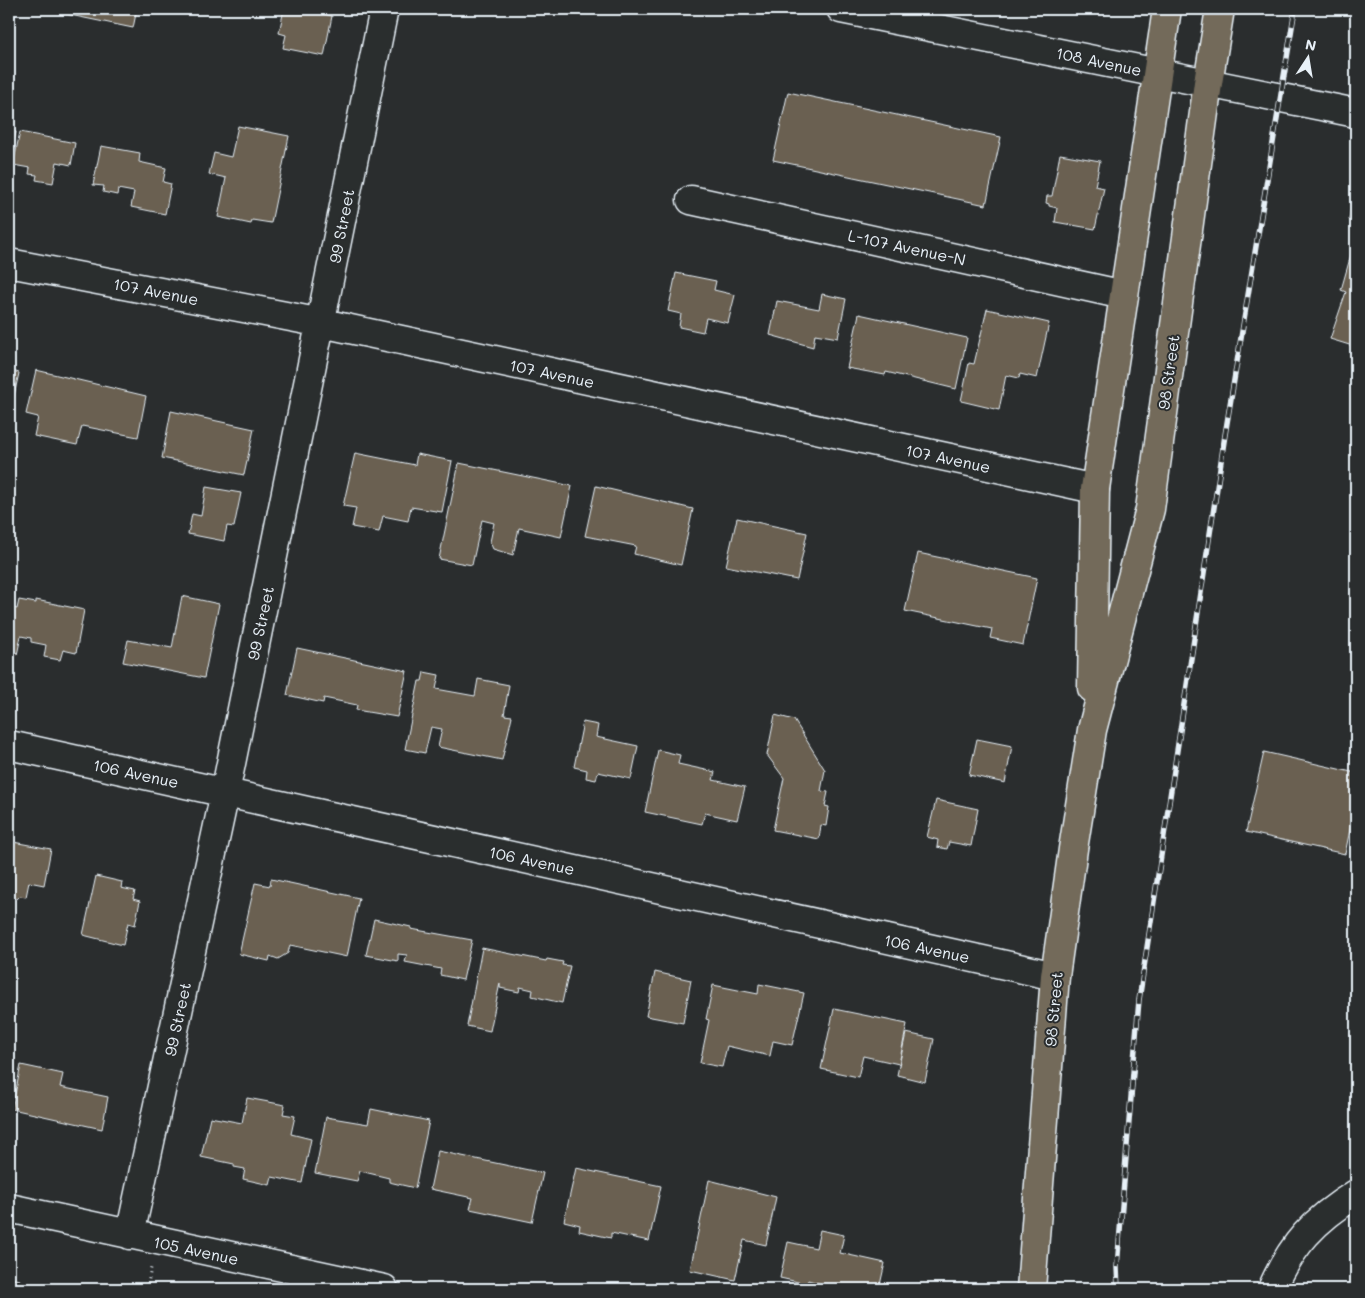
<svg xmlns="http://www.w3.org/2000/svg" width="1365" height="1298" viewBox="0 0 1365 1298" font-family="Mali,sans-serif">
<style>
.building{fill:#6a6051;stroke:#e8f1f8}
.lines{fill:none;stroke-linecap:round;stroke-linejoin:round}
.minor-casing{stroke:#e8f1f8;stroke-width:31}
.major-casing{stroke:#e8f1f8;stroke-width:31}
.path{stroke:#e8f1f8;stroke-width:3;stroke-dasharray:1 4;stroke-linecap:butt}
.minor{stroke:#2a2d2e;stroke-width:28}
.major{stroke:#736b5a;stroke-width:28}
.rail-casing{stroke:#e8f1f8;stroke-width:5.5}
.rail{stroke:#2a2d2e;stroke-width:4;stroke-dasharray:11;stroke-linecap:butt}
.labels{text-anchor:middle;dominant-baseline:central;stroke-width:4;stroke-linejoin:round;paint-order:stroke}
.street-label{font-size:16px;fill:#e8f1f8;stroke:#2a2d2e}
</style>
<rect width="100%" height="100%" fill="#2a2d2e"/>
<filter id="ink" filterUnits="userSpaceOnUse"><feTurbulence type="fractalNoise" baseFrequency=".02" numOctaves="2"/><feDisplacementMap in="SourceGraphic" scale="10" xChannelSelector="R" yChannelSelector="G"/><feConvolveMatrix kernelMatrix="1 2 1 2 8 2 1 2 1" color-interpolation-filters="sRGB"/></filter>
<g filter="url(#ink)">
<path class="building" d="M41 9H137L133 28Z
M284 9H325L324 14 332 16 324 56 283 48 286 35 279 33Z
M788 92 1001 137 986 205 773 160Z
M238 126 289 136 271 223 252 220 251 224 218 217 226 178 209 174 214 153 231 157Z
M9 131 16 132 9 164Z
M20 132 75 143 71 165 57 162 53 183 36 180 37 175 29 174 30 168 13 165Z
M101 146 140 153 139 162 166 168 163 182 171 184 165 214 131 207 134 192 118 189 117 195 103 192 104 186 93 185Z
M1060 154 1100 161 1095 186 1104 188 1095 229 1055 222 1057 208 1049 206V204L1046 203 1047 196H1052Z
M1355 179H1356V221L1349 220Z
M1356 237V347L1330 339 1346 292 1341 290Z
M676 273 716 281 714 290 735 295 728 323 706 318 703 332 679 327 681 314 668 311Z
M822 294 846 299 838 338 815 334 813 347 770 335 777 301 819 309Z
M987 309 1049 323 1037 378 1020 374 1019 378 1006 375 999 410 961 401 969 363 974 364Z
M859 314 967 338 956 389 886 372 885 375 847 368Z
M9 370 19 373 10 414H9Z
M36 370 146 396 138 437 82 426 77 445 34 436 38 417 26 414Z
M171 411 254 429 244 475 162 458Z
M355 453 415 465 417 454 452 461 442 512 411 507 408 521 383 516 379 532 352 527 356 508 343 506Z
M459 463 572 486 561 537 519 528 513 555 493 549 490 542 494 523 482 520 472 565 439 559Z
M596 486 693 509 681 565 634 554 636 546 585 536Z
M206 487 241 493 234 527 227 526 224 541 188 534 192 514 201 516Z
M737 518 807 533 797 580 726 566Z
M918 553 1037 578 1023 645 990 638 992 629 905 611Z
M182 596 219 604 204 678 123 662 128 640 172 648Z
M19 600 36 603V600L84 610 76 653 63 650 60 660 44 657 46 645 31 642V638L21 636 17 655 9 653V607L17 609Z
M297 648 407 671 397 717 356 710 357 705 324 698 323 703 287 695Z
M424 672 439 675 436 689 475 696 478 679 509 685 504 715 512 716 502 760 438 747 442 729 431 727 425 753 405 749 419 681H422Z
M775 715 794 720 825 770 821 791 828 792 825 806 829 807 826 826 821 825 819 839 773 830 784 778 767 755Z
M583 722 598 725 596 737 638 746 631 779 598 772 596 780 586 778 587 770 574 767Z
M977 739 1012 746 1005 783 969 775Z
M658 750 680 755 678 764 715 772 713 780 745 787 737 820 705 813 702 824 645 812Z
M1264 752 1356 773V800L1345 854 1246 832Z
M936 800 978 809 971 846 949 842 947 849 937 847 938 840 927 837Z
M13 842 51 849 44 885 29 882 26 897 20 896 17 899 9 896V862Z
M96 876 122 882 121 888 135 891 133 899 140 901 135 925 128 923 123 945 83 935Z
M271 879 359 898 347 957 290 945 288 953 278 959 270 956 269 961 239 954 255 883 270 886Z
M374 919 411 927V929L472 940 463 980 440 975 441 969 405 962 407 955 398 954V961L366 955Z
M482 948 546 961 547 959 563 962 562 965 570 966 562 1003 532 996 533 990 520 987 519 992 500 988V983L490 1031 467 1026Z
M655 972 691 980 683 1023 646 1016Z
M759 984 804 993 792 1045 773 1041 770 1056 727 1046 722 1067 700 1063 709 1020 706 1019 713 985 758 994Z
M834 1009 907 1024 899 1064 863 1056 858 1077 821 1069Z
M906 1033 934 1039 925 1082 897 1075Z
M21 1065 63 1074 60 1087 108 1097 102 1129 12 1109Z
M247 1098 285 1105 283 1114 295 1116 291 1134 311 1139 302 1183 272 1177 270 1185 243 1179 245 1169 234 1167V1164L201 1157 210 1117 242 1123Z
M371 1109 429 1121 415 1188 389 1182V1178L360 1171 357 1181 315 1173 326 1117 368 1124Z
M438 1151 543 1173 532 1222 470 1209 473 1198 430 1189Z
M576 1168 661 1186 649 1241 611 1233V1238L579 1231 580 1225 564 1221Z
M709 1180 776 1197 766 1245 744 1240 735 1280 690 1270Z
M820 1230 844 1235 840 1253 885 1263 879 1289H839L808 1280 807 1284 780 1278 788 1242 816 1248Z
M9 1278 20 1280 19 1286 34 1289H9Z"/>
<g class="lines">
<defs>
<path id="minor" d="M841 9 1356 113
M691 200 1124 295
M9 263 322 323 1095 489
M9 745 1055 976
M9 1208 384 1289
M130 1235 225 793 384 9
M1272 1289C1292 1244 1314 1220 1356 1194"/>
<path id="major" d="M1092 688 1095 489 1167 9
M1031 1289 1055 976 1073 849 1092 730 1150 509 1208 83 1220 9"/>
</defs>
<use href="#minor" class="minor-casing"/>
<use href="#major" class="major-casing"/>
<path class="path" d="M147 1289 151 1268"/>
<use href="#minor" class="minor"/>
<use href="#major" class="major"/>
<defs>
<path id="rail" d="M1118 1289 1117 1267 1139 1000 1225 435 1295 9"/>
</defs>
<use href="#rail" class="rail-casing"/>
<use href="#rail" class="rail"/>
</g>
</g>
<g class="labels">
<g class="street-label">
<text transform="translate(1099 61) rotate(12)">108 Avenue</text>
<text transform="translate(341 226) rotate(-79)">99 Street</text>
<text transform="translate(907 247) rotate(12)">L-107 Avenue-N</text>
<text transform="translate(156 291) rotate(11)">107 Avenue</text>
<text transform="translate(1168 372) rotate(-82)">98 Street</text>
<text transform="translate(552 373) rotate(12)">107 Avenue</text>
<text transform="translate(948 458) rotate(12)">107 Avenue</text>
<text transform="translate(260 623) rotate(-78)">99 Street</text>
<text transform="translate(136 773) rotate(12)">106 Avenue</text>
<text transform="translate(532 860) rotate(12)">106 Avenue</text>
<text transform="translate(927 948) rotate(12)">106 Avenue</text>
<text transform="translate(1053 1009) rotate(-85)">98 Street</text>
<text transform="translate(177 1019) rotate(-78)">99 Street</text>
<text transform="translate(196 1250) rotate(12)">105 Avenue</text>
</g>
</g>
<rect width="1365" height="1298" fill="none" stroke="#2a2d2e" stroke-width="30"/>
<rect x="15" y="15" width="1335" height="1268" fill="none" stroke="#e8f1f8" stroke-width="2" filter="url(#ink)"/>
<g transform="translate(1308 58) rotate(12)" stroke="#2a2d2e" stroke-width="4" paint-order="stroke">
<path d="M0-4L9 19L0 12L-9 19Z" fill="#e8f1f8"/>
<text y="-8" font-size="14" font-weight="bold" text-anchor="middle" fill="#e8f1f8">N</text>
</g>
</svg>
